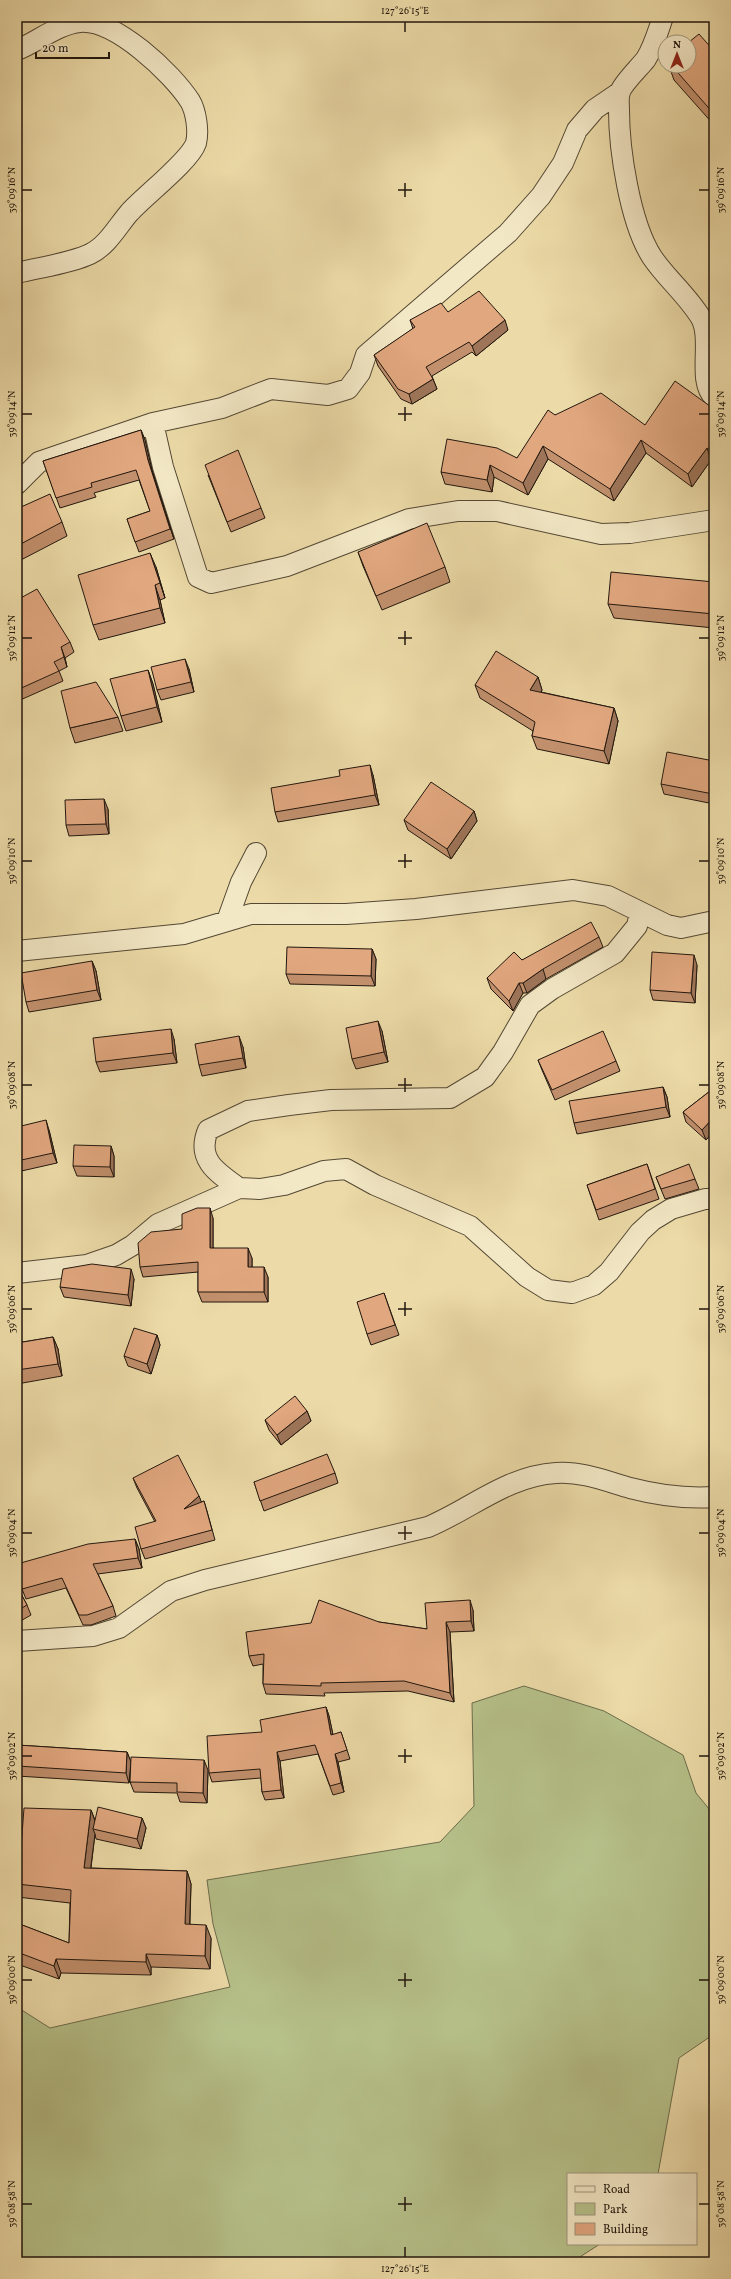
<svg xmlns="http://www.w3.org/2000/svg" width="731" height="2279" viewBox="0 0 731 2279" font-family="Vollkorn,serif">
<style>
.green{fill:#b6c089;stroke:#6c6c4c}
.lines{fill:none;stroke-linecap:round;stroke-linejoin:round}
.street-casing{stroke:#544834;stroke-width:22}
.street{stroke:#f3e8c6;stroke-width:20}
.wall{fill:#c2906d;stroke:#22170e}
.shaded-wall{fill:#9e7559;stroke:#22170e}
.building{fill:#e1a77f;stroke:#22170e}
.ticks{fill:none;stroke:#22170e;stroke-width:1.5}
.neatline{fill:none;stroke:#22170e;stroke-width:1.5}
.ticks-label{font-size:10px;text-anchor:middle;fill:#22170e}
</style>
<rect width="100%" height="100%" fill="#ecdba8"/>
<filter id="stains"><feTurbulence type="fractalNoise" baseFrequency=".005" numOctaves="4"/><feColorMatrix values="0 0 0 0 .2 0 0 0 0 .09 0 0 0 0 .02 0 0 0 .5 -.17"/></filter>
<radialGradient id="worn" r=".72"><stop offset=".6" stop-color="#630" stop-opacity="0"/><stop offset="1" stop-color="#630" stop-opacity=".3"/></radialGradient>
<path class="green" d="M524 1686 604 1711 683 1755 696 1793 714 1815V2034L679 2058 658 2174H568V2244H600L572 2262H17V2007L50 2028 230 1987 213 1924 207 1880 440 1842 474 1806 472 1703Z"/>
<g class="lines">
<defs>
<path id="street" d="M663 17C658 31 654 46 646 59 639 68 623 83 620 92 618 97 619 105 619 110 619 150 630 223 652 257 666 278 688 296 701 318 713 340 697 381 714 397
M17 50C37 42 58 24 80 22 115 19 172 73 190 101 196 111 199 131 196 143 190 161 144 196 129 213 117 227 107 246 90 254 69 264 40 267 17 273
M620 92 595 109 577 130 563 163 541 196 508 233 366 355 360 373 348 389 328 395 271 389 222 408 153 423 163 467 198 577 211 583 287 566 409 519 458 511H497L601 534 630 533 714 520
M17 484 39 462 153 423
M227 921 241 882 256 853
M17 951 184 934 251 914H346L416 909 573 890 608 896 667 925 681 928 714 921
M239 1188C216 1172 196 1159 208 1130L248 1111 289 1105 331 1100 450 1098 485 1077 503 1052 530 1005 552 989 615 953 637 926 640 912
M17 1273 87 1265 116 1255 133 1245 158 1224 239 1188 260 1189 284 1185 324 1171 346 1169 375 1185 470 1226 527 1277 548 1290 572 1293 594 1285 609 1272 640 1232 653 1220 671 1209 705 1199H714
M17 1641 93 1636 119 1628 171 1591 205 1580 428 1527C471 1509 507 1476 556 1473 581 1471 606 1481 630 1488 657 1495 685 1499 714 1497"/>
</defs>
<use href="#street" class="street-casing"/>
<use href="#street" class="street"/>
</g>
<path class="wall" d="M714 51V125L674 80 669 66H689Z
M448 312 508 330 476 356 472 352 432 376 433 379 437 389 412 404 401 399 378 366 374 355 413 329 410 320Z
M714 409V462L711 460 692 487 646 453 614 501 548 459 528 495 494 477 492 492 445 484 441 472 517 458 555 415 645 425Z
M141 430 145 440 152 470 174 539 139 552 127 519 150 511 139 480 94 493 96 497 60 508 43 461Z
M208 475 261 508 265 518 231 532Z
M17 502 21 507 62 522 67 536 17 562Z
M358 552 445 567 450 582 382 610 363 566Z
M156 567 165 598 160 600 165 623 99 640 93 625Z
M714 582V628L614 618 608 604Z
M17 600 70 642 74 652 65 658 67 667 59 671 63 681 18 701 19 705 17 707Z
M189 669 194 692 161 700 157 690Z
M148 670 153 684 162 722 126 731 121 716Z
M538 677 542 690 541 692 614 708 618 721 609 764 537 749 532 736 533 731 480 698 475 685Z
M118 717 123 731 75 743 70 728Z
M714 761V804L664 794 661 784Z
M373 775 379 805 278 822 275 812Z
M108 809 109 834 69 836 66 825Z
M474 811 477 821 451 859 408 830 404 820Z
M599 937 603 947 546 979 527 993H523L513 1011 491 989 487 978 522 960Z
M372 949 376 959 375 986 290 984 286 974Z
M92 961 96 971 101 1000 29 1012 26 1002Z
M697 965 695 1003 653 1000 650 990Z
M382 1031 388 1062 356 1069 352 1059Z
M174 1039 177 1063 100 1072 96 1062Z
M243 1047 246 1068 202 1076 199 1065Z
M538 1060 616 1061 620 1071 555 1100 542 1070Z
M663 1087 667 1097 670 1117 577 1134 574 1123Z
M714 1088V1131L706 1140 686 1122 683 1112Z
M17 1127 49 1130 57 1163 17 1172Z
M111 1146 114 1156V1177L77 1176 73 1166Z
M647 1164 659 1199 599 1220 587 1185Z
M656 1177 695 1179 699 1189 665 1199Z
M213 1218V1248L252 1258V1267L268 1277V1302H202L198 1292V1272L143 1277 140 1267 182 1229Z
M134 1279 131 1306 64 1297 60 1287Z
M384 1293 399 1335 371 1345 367 1334Z
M157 1335 160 1345 151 1374 128 1366 124 1356Z
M53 1337 58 1349 62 1376 17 1384V1343Z
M307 1411 311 1421 281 1445 269 1430 265 1420Z
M335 1473 338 1483 264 1511 254 1482Z
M133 1478 199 1496 201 1502 204 1501 207 1511 215 1540 145 1559 141 1549 155 1522 137 1488Z
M135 1539 139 1549 142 1568 98 1574 113 1606 116 1616 91 1625H83L66 1588 26 1599 22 1589Z
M17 1586 27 1605 31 1615 17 1623Z
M473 1610 474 1631 450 1632 454 1702 408 1691 324 1693 325 1696 266 1694 263 1684V1664L253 1666 249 1656 379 1622 427 1629Z
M326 1707 329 1716 333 1735 341 1732 350 1759 338 1762 344 1792 333 1795 318 1754 280 1761 284 1798 265 1800 262 1792 261 1778 212 1782 209 1773 262 1732Z
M17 1745 127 1752 131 1762 129 1783 17 1776Z
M208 1770 207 1803 180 1802 177 1793 134 1792 130 1782Z
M91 1810 95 1820 142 1818 146 1828 141 1849 96 1839 95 1834 91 1868 187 1871 191 1884 190 1924 211 1938 210 1969 151 1967V1975L61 1973 59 1979 17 1964V1923L69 1943 70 1903 17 1897V1848H21Z"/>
<path class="shaded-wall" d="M505 320 508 330 476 356 472 346Z
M433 379 437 389 412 404 409 394Z
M141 430 145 440 152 470 174 539 148 460Z
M641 440 646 453 614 501 610 489Z
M543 446 548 459 528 495 523 483Z
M707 448 711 460 692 487 688 474Z
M490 465 494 477 492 492 487 480Z
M150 553 156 567 165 598Z
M155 585 160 600 165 623 160 608Z
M61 647 65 658 67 667Z
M185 659 189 669 194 692 191 682Z
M148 670 153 684 162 722 157 707Z
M538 677 542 690 535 702 530 690Z
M17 699 19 705 17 707Z
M614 708 618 721 609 764 604 751Z
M17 718 20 727 17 729Z
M370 765 373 775 379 805 375 795Z
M104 799 108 809 109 834 106 824Z
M474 811 477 821 451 859 447 849Z
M372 949 376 959 375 986 371 976Z
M694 955 697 965 695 1003 691 993Z
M92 961 96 971 101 1000 97 990Z
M543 969 546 979 527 993 523 983Z
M519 983 523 993 513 1011 509 1001Z
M378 1021 382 1031 388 1062 384 1052Z
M171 1029 174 1039 177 1063 173 1053Z
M239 1036 243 1047 246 1068 243 1058Z
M663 1087 667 1097 670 1117 666 1107Z
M714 1117V1131L706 1140 702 1130Z
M46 1120 49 1130 57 1163 53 1153Z
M111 1146 114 1156V1177L110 1167Z
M210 1208 213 1218V1258L210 1248Z
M248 1248 252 1258V1277L248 1267Z
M264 1267 268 1277V1302L264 1292Z
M131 1269 134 1279 131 1306 128 1295Z
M157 1335 160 1345 151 1374 147 1364Z
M53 1337 58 1349 62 1376 58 1364Z
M307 1411 311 1421 281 1445 277 1435Z
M199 1496 203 1506 184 1509Z
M135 1539 139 1549 142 1568 138 1558Z
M470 1600 473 1610 474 1631 471 1621Z
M446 1622 450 1632 454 1702 450 1693Z
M326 1707 329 1716 335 1744 331 1735Z
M127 1752 131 1762 129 1783 126 1773Z
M277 1752 280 1761 284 1798 281 1790Z
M335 1754 338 1762 344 1792 341 1783Z
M204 1760 208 1770 207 1803 203 1793Z
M91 1810 96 1824 93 1829 95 1834 89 1881 84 1868Z
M142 1818 146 1828 141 1849 137 1839Z
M187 1871 191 1884 189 1938 185 1924Z
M206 1925 211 1938 210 1969 205 1956Z
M146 1954 151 1967V1975L146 1962Z
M56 1959 61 1973 59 1979 54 1966Z"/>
<path class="building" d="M699 34 714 51V114L672 66H689V42Z
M479 291 505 320 472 346 469 342 426 367 433 379 409 394 398 389 374 355 415 327 410 320 441 303 448 312Z
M675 381 714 409V453L707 448 688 474 641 440 610 489 543 446 523 483 490 465 487 480 441 472 447 439 497 448 517 458 548 410 555 415 601 393 645 425Z
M141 430 148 460 170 529 135 542 127 519 150 511 136 470 91 483 92 487 56 498 43 461Z
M238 450 261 508 227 522 205 465Z
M50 494 62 522 17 546V502L21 507Z
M427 523 445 567 376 596 358 552Z
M150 553 160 583 155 585 160 608 93 625 78 575Z
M611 572 714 582V614L608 604Z
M37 589 70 642 61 647 64 657 54 662 59 671 17 690V600Z
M496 651 538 677 530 690 614 708 604 751 532 736 535 722 475 685Z
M185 659 191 682 157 690 151 667Z
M148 670 157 707 121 716 110 679Z
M96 682 118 717 70 728 61 691Z
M667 752 714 761V789L713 794 661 784Z
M370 765 375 795 275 812 271 788 340 776 339 770Z
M431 782 474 811 447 849 404 820Z
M104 799 106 824 66 825 65 800Z
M591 922 599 937 543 969 523 983H519L509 1001 487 978 514 952 522 960Z
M287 947 372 949 371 976 286 974Z
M652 952 694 955 691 993 650 990Z
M92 961 97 990 26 1002 21 973Z
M378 1021 384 1052 352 1059 346 1028Z
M171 1029 173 1053 96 1062 93 1038Z
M603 1031 616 1061 552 1090 538 1060Z
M239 1036 243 1058 199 1065 195 1044Z
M663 1087 666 1107 574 1123 569 1101Z
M714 1088V1117L702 1130 683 1112Z
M46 1120 53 1153 17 1161V1127Z
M74 1145 111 1146 110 1167 73 1166Z
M647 1164 655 1189 596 1210 587 1185Z
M689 1164 695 1179 661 1189 656 1177Z
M197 1208H210V1248H248V1267H264V1292H198V1262L140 1267 138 1243 151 1232 182 1229V1214Z
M92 1264 131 1269 128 1295 60 1287 63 1269Z
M384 1293 395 1325 367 1334 357 1302Z
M134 1328 157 1335 147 1364 124 1356Z
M53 1337 58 1364 17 1370V1343Z
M295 1396 307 1411 277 1435 265 1420Z
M327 1454 335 1473 260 1501 254 1482Z
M178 1455 199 1496 184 1509 204 1501 212 1530 141 1549 135 1527 156 1521 133 1478Z
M135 1539 138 1558 93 1564 113 1606 87 1615H79L62 1578 22 1589 17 1570V1564L88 1544Z
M17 1586 27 1605 17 1611Z
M319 1600 379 1622 427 1629 425 1603 470 1600 471 1621 446 1622 450 1693 404 1681 321 1683V1686L263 1684 264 1654 249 1656 246 1632 311 1623Z
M326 1707 331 1735 341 1732 347 1750 335 1754 341 1783 330 1786 315 1745 277 1752 281 1790 262 1792 260 1769 209 1773 207 1736 262 1732 260 1720Z
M17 1745 127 1752 126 1773 17 1766Z
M131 1757 204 1760 203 1793 177 1792V1783L130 1782Z
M98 1807 142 1818 137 1839 93 1829Z
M24 1808 91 1810 84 1868 187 1871 185 1924 206 1925 205 1956 146 1954V1962L56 1959 54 1966 17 1952V1923L69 1943 71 1890 17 1884V1848H21Z"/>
<path class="ticks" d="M405 22V32M405 183V197M22 190H32M398 190H412M699 190H709M405 407V421M22 414H32M398 414H412M699 414H709M405 631V645M22 638H32M398 638H412M699 638H709M405 854V868M22 861H32M398 861H412M699 861H709M405 1078V1092M22 1085H32M398 1085H412M699 1085H709M405 1302V1316M22 1309H32M398 1309H412M699 1309H709M405 1526V1540M22 1533H32M398 1533H412M699 1533H709M405 1749V1763M22 1756H32M398 1756H412M699 1756H709M405 1973V1987M22 1980H32M398 1980H412M699 1980H709M405 2197V2211M22 2204H32M398 2204H412M699 2204H709M405 2247V2257"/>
<rect width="731" height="2279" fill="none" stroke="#ecdba8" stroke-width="44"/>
<rect x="567" y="2173" width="130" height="72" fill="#f3e8c6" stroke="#9f947c"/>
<rect x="575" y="2186" width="20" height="6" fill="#f3e8c6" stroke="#9f947c"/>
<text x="603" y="2193" font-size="12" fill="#22170e">Road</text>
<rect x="575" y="2203" width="20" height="12" fill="#b6c089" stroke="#9f947c"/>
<text x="603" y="2213" font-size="12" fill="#22170e">Park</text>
<rect x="575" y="2223" width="20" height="12" fill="#e1a77f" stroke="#9f947c"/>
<text x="603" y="2233" font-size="12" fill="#22170e">Building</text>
<g transform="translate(677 54)"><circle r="19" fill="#f3e8c6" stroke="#9f947c"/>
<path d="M0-3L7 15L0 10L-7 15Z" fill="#8f2418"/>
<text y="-6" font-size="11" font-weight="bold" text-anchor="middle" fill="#22170e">N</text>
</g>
<path d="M36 52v6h73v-6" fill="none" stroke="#22170e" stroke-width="2"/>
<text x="42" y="52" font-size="12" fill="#22170e" stroke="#f3e8c6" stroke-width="3" paint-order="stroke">20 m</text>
<rect x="22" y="22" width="687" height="2235" class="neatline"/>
<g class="ticks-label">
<text x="405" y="14">127°26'15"E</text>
<text transform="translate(11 190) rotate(-90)" y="4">39°09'16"N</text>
<text transform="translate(720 190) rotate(-90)" y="4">39°09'16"N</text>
<text transform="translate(11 414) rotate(-90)" y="4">39°09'14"N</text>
<text transform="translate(720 414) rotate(-90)" y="4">39°09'14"N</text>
<text transform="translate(11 638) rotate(-90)" y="4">39°09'12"N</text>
<text transform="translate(720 638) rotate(-90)" y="4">39°09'12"N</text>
<text transform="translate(11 861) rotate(-90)" y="4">39°09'10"N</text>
<text transform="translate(720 861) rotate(-90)" y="4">39°09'10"N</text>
<text transform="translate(11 1085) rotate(-90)" y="4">39°09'08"N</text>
<text transform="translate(720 1085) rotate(-90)" y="4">39°09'08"N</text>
<text transform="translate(11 1309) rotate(-90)" y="4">39°09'06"N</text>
<text transform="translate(720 1309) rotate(-90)" y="4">39°09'06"N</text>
<text transform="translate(11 1533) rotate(-90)" y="4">39°09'04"N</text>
<text transform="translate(720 1533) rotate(-90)" y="4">39°09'04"N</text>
<text transform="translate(11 1756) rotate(-90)" y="4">39°09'02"N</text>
<text transform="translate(720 1756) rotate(-90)" y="4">39°09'02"N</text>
<text transform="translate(11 1980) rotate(-90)" y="4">39°09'00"N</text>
<text transform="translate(720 1980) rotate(-90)" y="4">39°09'00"N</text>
<text transform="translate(11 2204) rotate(-90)" y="4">39°08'58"N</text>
<text transform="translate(720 2204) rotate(-90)" y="4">39°08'58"N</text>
<text x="405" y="2272">127°26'15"E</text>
</g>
<rect width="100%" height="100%" filter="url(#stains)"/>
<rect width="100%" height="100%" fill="url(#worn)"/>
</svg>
